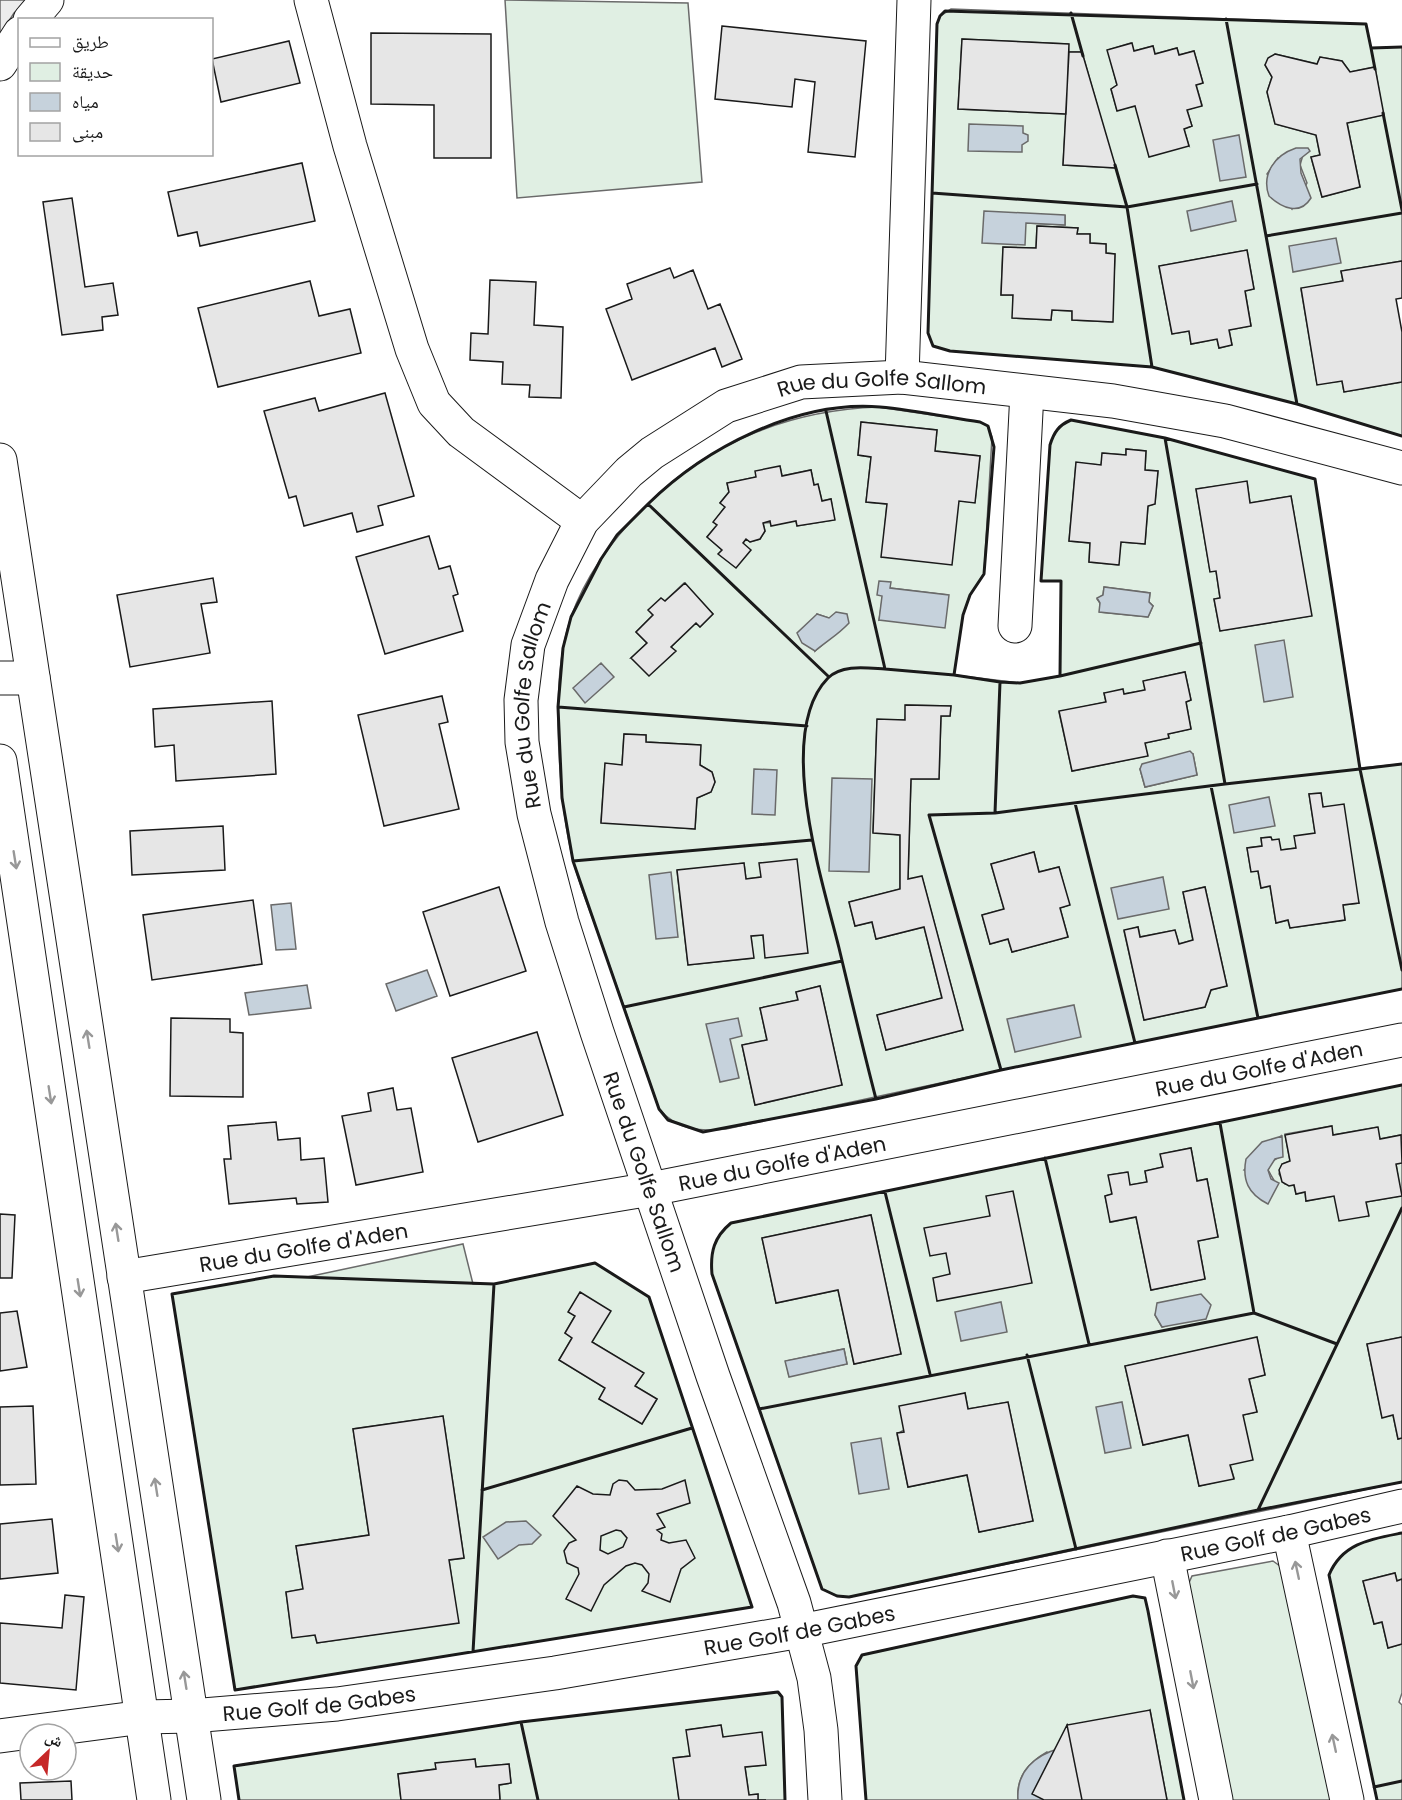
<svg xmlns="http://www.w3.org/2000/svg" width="1402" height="1800" viewBox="0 0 1402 1800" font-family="Poppins,'Noto Naskh Arabic',sans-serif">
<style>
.green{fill:#e0efe3;stroke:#6a6a6a;stroke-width:1.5;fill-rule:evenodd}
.parking{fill:#ededed;stroke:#6a6a6a;stroke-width:1.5}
.water{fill:#c6d2dc;stroke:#6a6a6a;stroke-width:1.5}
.building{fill:#e6e6e6;stroke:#1a1a1a;stroke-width:1.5;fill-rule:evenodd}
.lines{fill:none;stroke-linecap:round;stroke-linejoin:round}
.minor-casing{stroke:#1a1a1a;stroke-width:35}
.major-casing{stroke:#1a1a1a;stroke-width:35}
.minor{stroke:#fff;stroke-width:33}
.major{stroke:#fff;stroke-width:33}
.wall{stroke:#1a1a1a;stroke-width:3}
.oneway{stroke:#989898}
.labels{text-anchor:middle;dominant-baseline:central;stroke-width:4.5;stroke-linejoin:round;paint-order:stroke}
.street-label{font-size:21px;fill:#1a1a1a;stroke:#fff}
</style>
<rect width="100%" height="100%" fill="#fff"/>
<path class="green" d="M505 0 688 3 702 182 517 198Z
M951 9 1366 24 1371 48 1402 47V261L1341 271 1343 281 1301 289 1317 384 1342 381 1344 392 1402 382V436L1297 404 1152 367 950 351 933 346 928 333 937 24 940 16ZM962 39 1068 44 1069 52H1082L1115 168 1063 165 1066 114 958 109ZM1131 43 1134 51 1153 46 1155 54 1177 48 1179 55 1194 51 1203 83 1196 85 1202 105 1187 110 1192 126 1184 129 1189 146 1135 106 1117 110 1111 89 1117 85 1108 50ZM1275 54 1317 64 1320 57 1342 61 1350 72 1375 67 1383 115 1347 123 1360 187 1322 197 1311 157 1320 155 1316 135 1275 124 1267 92 1272 77 1265 65ZM1303 155 1300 165 1307 183 1292 209 1267 174 1278 158ZM1065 216V225L1026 223ZM1037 226 1078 228 1077 234H1090V243L1106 244V253L1115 254 1112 322 1072 320V311L1052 310 1051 320 1013 318V295H1001L1003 247 1036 248ZM1247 250 1254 289 1245 291 1251 326 1229 330 1232 345 1219 348 1217 339 1191 344 1189 331 1172 334 1159 266Z
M878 407 980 422 988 426 992 437 984 574 970 595 963 615 954 675 1020 683 1060 676 1061 581H1041L1050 445C1054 432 1059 425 1071 420L1165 438 1315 479 1360 768 1402 764V989L1001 1070 726 1129C700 1132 677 1130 659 1109 640 1053 621 997 601 942 592 915 580 888 573 860 562 816 559 770 558 725 558 689 559 652 571 617 587 572 618 532 653 499 714 440 793 410 878 407ZM861 422 937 430 935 451 980 456 975 502 959 501 882 557 887 504 866 502 871 457 858 455ZM1126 449 1146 451 1145 470 1158 471 1155 504 1148 506 1145 544 1121 542 1118 565 1089 562 1090 543 1069 541 1076 463 1101 465 1103 453 1126 455ZM780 467 782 476 811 470 814 485H818L822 501 831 499 834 520 797 526 796 521 763 523 765 531 760 539 750 542 746 539 743 543 719 554 722 550 707 537 717 525 714 522 725 507 720 503 729 492 727 483 756 477ZM1247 482 1250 503 1291 496 1311 616 1220 631 1214 599 1220 598 1216 571H1210L1196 489ZM684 583 713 614 700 627 696 623 671 647 675 651 631 658 647 643 636 632 653 615 649 610 665 601ZM1104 587 1150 593 1149 602 1153 606 1148 617 1100 612V603L1097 599 1103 595ZM890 588 948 595 879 620 883 595ZM817 614 829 618 833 636 815 651ZM1185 672 1191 700 1186 702 1191 729 1168 734 1169 738 1145 743 1147 756 1072 771 1059 712 1106 702 1104 693 1124 694 1145 690 1144 681ZM906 705 951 706 950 716H941L939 779H911L908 879 922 877 963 1030 886 1050 877 1015 942 998 924 927 876 939 872 922 855 926 849 902 900 889V835L873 832 877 720H905ZM624 734 646 735V742L700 745V765L712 772 715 782 711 792 697 798 695 829 601 822 605 764 622 765ZM1193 754 1197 775 1145 787 1140 769ZM1321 793 1323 807 1359 903 1343 905 1345 920 1290 928 1288 920 1276 923 1270 886 1261 888 1258 871H1251L1247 848 1262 846 1261 838 1270 837 1281 850 1296 848 1315 833 1309 794ZM1034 852 1039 872 1059 867 1069 905 1060 908 1068 937 1012 952 1008 939 990 944 982 915 1004 909 991 864ZM744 863 746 879 761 877 766 958 763 935 751 936 753 958 688 965 677 871ZM1205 887 1227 986 1211 990 1205 1007 1144 1020 1124 931 1138 927 1140 937 1175 930 1179 944 1193 940 1183 892ZM820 986 842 1085 755 1105 742 1045 767 1040 760 1008 798 1000 796 992Z
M1402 1085V1140L1401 1135 1380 1139 1377 1127 1333 1135 1331 1126 1285 1134 1290 1161 1282 1164 1279 1174 1285 1184 1294 1185 1296 1194 1305 1192 1306 1201 1334 1196 1368 1216 1366 1202 1401 1196 1396 1164 1402 1163V1337L1367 1344 1382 1417 1393 1415 1398 1439 1402 1438V1482L849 1597 837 1596 822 1589 712 1274C710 1252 714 1237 731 1223ZM1281 1136 1279 1157 1271 1162 1268 1170 1275 1182 1244 1170ZM1191 1148 1197 1181 1207 1179 1218 1237 1198 1241 1205 1279 1151 1290 1136 1217 1111 1222 1105 1196 1112 1194 1109 1175 1127 1172 1130 1185 1147 1182 1145 1171 1163 1167 1161 1154ZM871 1215 901 1354 854 1364 838 1290 776 1303 762 1238ZM1158 1306 1208 1314 1162 1327 1155 1315ZM1257 1338 1265 1375 1249 1379 1257 1412 1243 1415 1230 1465 1234 1478 1199 1486 1188 1435 1143 1445 1125 1366ZM844 1349 847 1364 789 1376 786 1361ZM965 1393 968 1409 1008 1402 1033 1521 979 1532 967 1475 908 1487 897 1434Z
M463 1244 473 1284H494L595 1263 649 1297 752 1607 235 1690 172 1294 274 1276 307 1277ZM575 1316 592 1342 643 1373 635 1386 657 1399 642 1424 599 1399 605 1388 559 1360 572 1338 565 1333ZM443 1416 464 1558 449 1560 458 1622 317 1643 315 1635 292 1637 286 1592 303 1589 296 1546 369 1535 353 1429Z
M1402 1533V1579L1397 1581 1395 1573 1363 1581 1374 1624 1382 1622 1388 1648 1402 1644V1693L1399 1702 1402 1705V1800H1377L1329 1575C1342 1543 1371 1539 1402 1533Z
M1273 1561 1284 1569 1331 1800H1230L1188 1585 1192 1576Z
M1133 1596 1145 1598 1148 1611 1184 1800H1167L1150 1710 1082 1800 1047 1752C1028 1763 1016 1777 1018 1800H866L856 1666 862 1655Z
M778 1692 782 1697 785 1800H758V1794L749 1795 745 1767 765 1765 723 1737 721 1725 687 1730 690 1756 674 1758 679 1800H500L499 1785 511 1783 509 1764 476 1767 475 1759 436 1769 398 1774 401 1800H239L234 1766 521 1722Z"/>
<path class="parking" d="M0 0H30L14 13 0 35Z"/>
<path class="water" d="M969 124 1023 126V133L1028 135V141L1022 145V152L968 151Z
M1239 135 1246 177 1220 181 1213 140Z
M1296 148H1308L1310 151 1300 159 1301 173 1311 198C1300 216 1282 208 1269 196 1261 174 1275 155 1296 148Z
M1232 201 1236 221 1191 231 1187 211Z
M984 211 1065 215V225L1026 223 1025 245 982 243Z
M1336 238 1341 263 1293 272 1289 246Z
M879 581 891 582 890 588 949 595 945 628 879 620 882 596 877 595Z
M1104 587 1150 593 1149 602 1153 606 1148 617 1099 612 1100 603 1097 598 1103 595Z
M836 612 847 614 849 623C839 634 827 641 815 651L802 643 797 633 817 614 829 618Z
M1284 640 1293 697 1264 702 1255 645Z
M601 663 614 677 585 703 573 688Z
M1190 751 1193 754 1197 775 1145 787 1140 769 1142 764Z
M754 769 777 770 775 815 752 814Z
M832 778 872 779 869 872 829 871Z
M1269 797 1275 826 1234 833 1229 805Z
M671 872 678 937 656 939 649 875Z
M1163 877 1169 909 1118 919 1111 888Z
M291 903 296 949 276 950 271 905Z
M427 970 437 996 396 1011 386 984Z
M307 985 311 1008 249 1015 245 993Z
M1074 1005 1081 1037 1015 1052 1007 1019Z
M738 1018 742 1036 730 1039 739 1078 720 1082 706 1024Z
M1282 1136 1283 1157 1275 1159 1268 1170 1271 1179 1279 1183 1268 1204C1248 1194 1242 1180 1246 1159L1262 1142Z
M1201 1294 1211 1305 1206 1319 1162 1327 1155 1315 1157 1303Z
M1001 1302 1007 1332 961 1341 955 1312Z
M844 1349 847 1364 789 1377 785 1361Z
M1122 1402 1131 1448 1105 1453 1096 1407Z
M881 1438 889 1489 859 1494 851 1443Z
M526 1521 541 1535 532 1544 519 1545 498 1559 483 1537 506 1522Z
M1061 1748 1073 1800H1018C1016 1771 1035 1755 1061 1748Z"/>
<path class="building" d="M722 26 866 41 855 157 808 152 815 82 795 79 792 107 715 99Z
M371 33 491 34V158H434V105L371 104Z
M962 39 1069 44 1066 114 958 109Z
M289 41 300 83 221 102 212 59Z
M1132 43 1134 51 1153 46 1155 54 1177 48 1179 55 1194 51 1203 83 1196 85 1202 106 1187 110 1192 126 1184 129 1189 146 1149 157 1135 106 1117 111 1111 89 1117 85 1107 50Z
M1069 52H1082L1116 168 1063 165Z
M1275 54 1317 64 1320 57 1342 61 1350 72 1375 67 1384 115 1347 123 1360 187 1322 197 1311 157 1320 155 1316 135 1275 124 1267 92 1272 77 1265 65 1268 58Z
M302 163 315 221 200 246 197 232 178 236 168 192Z
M72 198 85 287 113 283 118 315 102 317 103 330 62 335 43 202Z
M1037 226 1078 228 1077 234H1090V243L1106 244V253L1115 254 1113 322 1072 320V311L1052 310 1051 320 1012 318 1013 295H1001L1003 247 1036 248Z
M1247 250 1254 289 1245 291 1251 326 1229 330 1232 345 1219 348 1217 339 1191 344 1189 331 1172 334 1159 266Z
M1402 261V298L1396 299 1402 332V382L1344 392 1342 381 1317 385 1301 288 1343 281 1341 271Z
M670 268 674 278 693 270 708 309 720 304 742 359 722 367 715 348 632 380 606 309 632 299 627 284Z
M490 280 536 282 534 325 563 327 561 398 529 397 530 385 502 384 503 362 470 360 471 333 488 334Z
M310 281 319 316 350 309 361 353 218 387 198 308Z
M385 393 414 496 378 506 383 525 357 532 352 513 304 526 296 496 289 498 264 411 315 398 319 411Z
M861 422 937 430 935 451 980 456 975 503 959 501 952 565 881 557 887 504 866 502 871 457 858 455Z
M1126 449 1146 451 1145 470 1158 471 1155 504 1148 506 1145 544 1121 542 1119 565 1089 562 1090 543 1069 541 1076 462 1101 465 1102 453 1126 455Z
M780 466 782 476 811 470 814 485 818 484 822 501 831 499 835 520 797 526 796 521 771 526 770 521 763 523 765 531 760 539 750 542 746 539 743 543 751 550 736 568 718 554 722 550 707 537 717 525 713 522 725 507 720 503 729 492 727 483 756 477 755 471Z
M1247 481 1250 503 1291 496 1312 616 1220 631 1214 599 1220 598 1216 571 1210 572 1196 489Z
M429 536 439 569 450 566 458 594 453 596 463 631 385 654 356 557Z
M213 578 217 602 201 604 210 653 130 667 117 595Z
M685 583 713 614 700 627 696 623 671 647 676 651 649 676 631 658 647 643 636 632 653 615 648 610 661 598 665 601Z
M1185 672 1191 700 1186 702 1191 729 1168 734 1169 738 1145 743 1148 756 1072 771 1059 711 1106 702 1104 693 1123 689 1124 694 1145 690 1143 681Z
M442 696 448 722 439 724 459 809 384 826 358 715Z
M272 701 276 774 176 781 174 745 155 747 153 709Z
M905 705 951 706 950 716H941L939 779H911L908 879 922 876 963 1030 886 1050 877 1015 942 998 924 927 876 939 872 922 855 926 849 902 900 889V835L873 833 877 719 905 720Z
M624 734 646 735V742L701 745 700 765 712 772 715 782 711 792 697 798 695 829 601 823 605 763 622 765Z
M1321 793 1323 807 1344 804 1359 903 1343 905 1345 920 1290 928 1288 920 1276 923 1270 886 1261 888 1258 871 1251 872 1247 848 1262 846 1261 838 1271 837 1272 840 1279 839 1281 850 1296 848 1294 836 1315 833 1309 794Z
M223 826 225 870 132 875 130 831Z
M1034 852 1039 872 1059 867 1070 905 1060 908 1068 937 1012 952 1008 939 990 944 982 915 1004 909 991 864Z
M797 859 808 953 765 958 763 935 751 936 754 958 688 965 677 870 744 863 746 879 761 877 759 863Z
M499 887 526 971 450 996 423 912Z
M1205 887 1227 986 1211 990 1205 1007 1144 1020 1124 930 1138 927 1140 937 1175 930 1179 944 1193 940 1183 892Z
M253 900 262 964 152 980 143 915Z
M820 986 842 1085 755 1105 742 1045 767 1040 760 1008 798 1000 796 992Z
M171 1018 230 1019V1032L243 1033V1097L170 1096Z
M537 1032 563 1115 478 1142 452 1058Z
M393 1088 397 1110 411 1108 423 1172 356 1185 342 1116 371 1111 368 1093Z
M276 1122 278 1140 300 1138 301 1160 324 1158 328 1202 297 1204 296 1198 229 1204 224 1159H231L228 1126Z
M1332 1126 1333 1135 1378 1127 1380 1139 1401 1135 1402 1163 1396 1164 1402 1196 1366 1202 1369 1216 1339 1221 1334 1196 1306 1201 1305 1192 1296 1194 1294 1185 1289 1186 1282 1182 1279 1170 1282 1164 1290 1161 1285 1135Z
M1191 1148 1197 1181 1207 1179 1218 1237 1198 1241 1205 1279 1151 1290 1136 1217 1110 1222 1105 1196 1112 1194 1108 1175 1128 1172 1130 1185 1147 1182 1145 1171 1163 1167 1160 1154Z
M1013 1191 1032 1283 937 1301 933 1278 950 1274 946 1253 930 1256 924 1228 990 1216 986 1196Z
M0 1214 15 1215 12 1278H0Z
M871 1215 901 1354 854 1364 838 1290 776 1303 762 1238Z
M580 1292 611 1311 592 1342 644 1373 635 1386 657 1399 642 1424 599 1399 605 1388 559 1360 572 1338 565 1333 575 1316 568 1312Z
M17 1311 27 1367 0 1371V1313Z
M1257 1337 1265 1375 1249 1379 1257 1412 1243 1415 1253 1460 1230 1465 1234 1479 1199 1486 1188 1435 1143 1445 1125 1366Z
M1402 1337V1438L1398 1439 1393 1415 1382 1418 1367 1344Z
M965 1393 968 1409 1008 1402 1033 1521 979 1532 967 1475 908 1487 897 1433 904 1432 899 1406Z
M33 1406 36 1484 0 1485V1407Z
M443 1416 464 1558 449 1560 459 1623 317 1643 315 1635 292 1638 286 1592 303 1589 296 1546 369 1535 353 1429Z
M619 1480 627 1481 635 1490 662 1489 685 1480 690 1503 657 1514 665 1527 657 1530 662 1534 661 1540 669 1543 686 1540 695 1558 681 1569 670 1602 642 1591 648 1583 649 1574 642 1565 635 1563 626 1566 604 1585 591 1611 566 1599 579 1574 578 1568 567 1563 564 1551 569 1543 576 1540 553 1516 577 1486 593 1494 610 1495 613 1484ZM616 1530 621 1531 627 1538 623 1547 608 1554 600 1550 601 1536Z
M52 1519 58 1573 0 1579V1524Z
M1395 1573 1397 1581 1402 1579V1644L1388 1648 1382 1622 1374 1624 1363 1581Z
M65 1595 84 1597 76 1690 0 1683V1623L62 1628Z
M1150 1710 1167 1800H1082L1067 1725Z
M721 1725 723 1737 762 1732 766 1765 745 1767 749 1795 758 1794V1800H766H679L673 1758 690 1756 686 1730Z
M1067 1725 1082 1800H1044L1032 1794Z
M475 1759 476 1767 509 1764 511 1783 499 1785 500 1800H401L398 1774 436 1769 435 1763Z
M71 1781 72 1800H21L20 1783Z"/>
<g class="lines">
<defs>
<g id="minor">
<path d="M311 0 350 146 412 349 434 403 461 432 582 521"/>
<path d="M902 377 914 0"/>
<path d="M1015 626 1027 392"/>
<path d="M0 678H33"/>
<path id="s1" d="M124 1277 651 1189 1402 1040"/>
<path d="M1289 1532 1347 1800"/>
<path d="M1167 1556 1216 1800"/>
<path id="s2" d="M0 1736 143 1717 191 1716 337 1704 555 1673 801 1631 1289 1532 1402 1506"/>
<path id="s3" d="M825 1800 821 1730 814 1678 794 1603 713 1376 597 1032 562 922 534 814 522 742 521 700 528 645 552 580 582 521 629 472 652 453 726 406 801 382 902 377 1113 401 1225 421 1402 468"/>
</g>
<path id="major" d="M30 20 47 0
M0 64 20 33
M0 460 204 1800
M0 761 154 1800"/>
</defs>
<use href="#minor" class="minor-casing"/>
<use href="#major" class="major-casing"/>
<use href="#minor" class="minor"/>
<use href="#major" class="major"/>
<path class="wall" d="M1071 13 1083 56
M1226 19 1297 404
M1402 47 1371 48 1366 24 945 11 940 16 937 24 928 333 933 346 950 351 1152 367 1297 404 1402 436
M1371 48 1375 69
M1383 113 1402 210
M1115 165 1127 207 1152 367
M932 193 1127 207 1257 184
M1266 236 1402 213
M1165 438 1071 420C1059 425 1054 432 1050 445L1041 581H1061L1060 676 1201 643
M648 504C705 448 797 400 880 407 913 410 947 417 980 422L988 426 994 447 984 574 970 595 963 615 954 675 885 669 826 411
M885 669C867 668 842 664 828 678 774 733 823 883 839 948 851 998 863 1049 876 1099L1001 1070 929 815 995 813 1000 682 954 675
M829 677 648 504 617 535 601 559 571 617 563 648 558 707 562 798 573 861 659 1109 668 1120 703 1132 876 1099
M1000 682 1020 683 1060 676
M558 707 807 726
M1402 764 1360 769 1315 479 1165 438 1225 784 1360 769 1402 970
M1075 803 1135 1043
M995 813 1225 784
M573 861 812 840
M624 1007 842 961
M1258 1018 1402 989
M1001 1070 1258 1018 1211 786
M1220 1123 1254 1313
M1045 1158 1089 1344
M885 1192 930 1374
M1402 1208 1258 1510 1402 1482
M595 1263 649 1297 752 1607 235 1690 172 1294 274 1276 494 1284Z
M1027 1355 1076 1549
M759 1409 1254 1313 1337 1344
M482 1490 692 1428
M1258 1510 849 1597 837 1596 822 1589 712 1274C710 1252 714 1237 731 1223L1402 1085
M473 1652 494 1284
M521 1722 778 1692 782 1697 785 1800
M1374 1787 1402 1781
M239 1800 234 1766 521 1722 538 1800
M866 1800 856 1666 862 1655 1133 1596 1145 1598 1148 1611 1184 1800
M1377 1800 1329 1575C1342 1543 1371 1539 1402 1533"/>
</g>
<defs><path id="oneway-shaft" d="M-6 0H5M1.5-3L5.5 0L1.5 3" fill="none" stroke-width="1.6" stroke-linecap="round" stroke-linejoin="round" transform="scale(1.5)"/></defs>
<g class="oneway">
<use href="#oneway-shaft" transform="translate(15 860) rotate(81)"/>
<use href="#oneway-shaft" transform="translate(88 1039) rotate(-99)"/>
<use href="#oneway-shaft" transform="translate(50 1095) rotate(81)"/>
<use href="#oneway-shaft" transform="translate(117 1232) rotate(-99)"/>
<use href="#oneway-shaft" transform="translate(79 1288) rotate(81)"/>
<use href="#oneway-shaft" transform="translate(156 1487) rotate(-99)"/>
<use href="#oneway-shaft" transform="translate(117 1543) rotate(81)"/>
<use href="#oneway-shaft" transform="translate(1297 1570) rotate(-102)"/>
<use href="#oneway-shaft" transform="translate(1174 1590) rotate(79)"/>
<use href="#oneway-shaft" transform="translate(185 1680) rotate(-99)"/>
<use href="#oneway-shaft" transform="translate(1192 1680) rotate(79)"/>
<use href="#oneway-shaft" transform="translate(1334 1743) rotate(-102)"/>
</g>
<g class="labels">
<g class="street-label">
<text stroke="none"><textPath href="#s3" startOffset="1682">Rue du Golfe Sallom</textPath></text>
<text stroke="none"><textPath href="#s3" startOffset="1142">Rue du Golfe Sallom</textPath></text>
<text stroke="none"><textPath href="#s1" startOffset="1154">Rue du Golfe d'Aden</textPath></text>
<text stroke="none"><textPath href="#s1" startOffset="668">Rue du Golfe d'Aden</textPath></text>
<text transform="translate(644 1172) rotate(71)">Rue du Golfe Sallom</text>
<text stroke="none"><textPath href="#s1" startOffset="182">Rue du Golfe d'Aden</textPath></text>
<text stroke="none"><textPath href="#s2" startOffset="1293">Rue Golf de Gabes</textPath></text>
<text stroke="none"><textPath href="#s2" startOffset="807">Rue Golf de Gabes</textPath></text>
<text stroke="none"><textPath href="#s2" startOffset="321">Rue Golf de Gabes</textPath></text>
</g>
</g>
<rect x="18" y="18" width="195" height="138" fill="#ffffff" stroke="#a3a3a3" stroke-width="1.5"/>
<rect x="30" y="38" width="30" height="9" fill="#ffffff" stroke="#a3a3a3" stroke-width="1.5"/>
<text x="72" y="48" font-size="18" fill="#1a1a1a">طريق</text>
<rect x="30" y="63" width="30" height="18" fill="#e0efe3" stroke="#a3a3a3" stroke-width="1.5"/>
<text x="72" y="78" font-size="18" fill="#1a1a1a">حديقة</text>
<rect x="30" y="93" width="30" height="18" fill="#c6d2dc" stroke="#a3a3a3" stroke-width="1.5"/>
<text x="72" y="108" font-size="18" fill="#1a1a1a">مياه</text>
<rect x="30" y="123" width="30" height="18" fill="#e6e6e6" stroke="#a3a3a3" stroke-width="1.5"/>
<text x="72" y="138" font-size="18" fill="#1a1a1a">مبنى</text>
<g transform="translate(48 1752) rotate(26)"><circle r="28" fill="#ffffff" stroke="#a3a3a3" stroke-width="1.5"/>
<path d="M0-4.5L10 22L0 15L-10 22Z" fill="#c62828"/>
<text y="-9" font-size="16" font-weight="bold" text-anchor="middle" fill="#1a1a1a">ش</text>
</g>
</svg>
